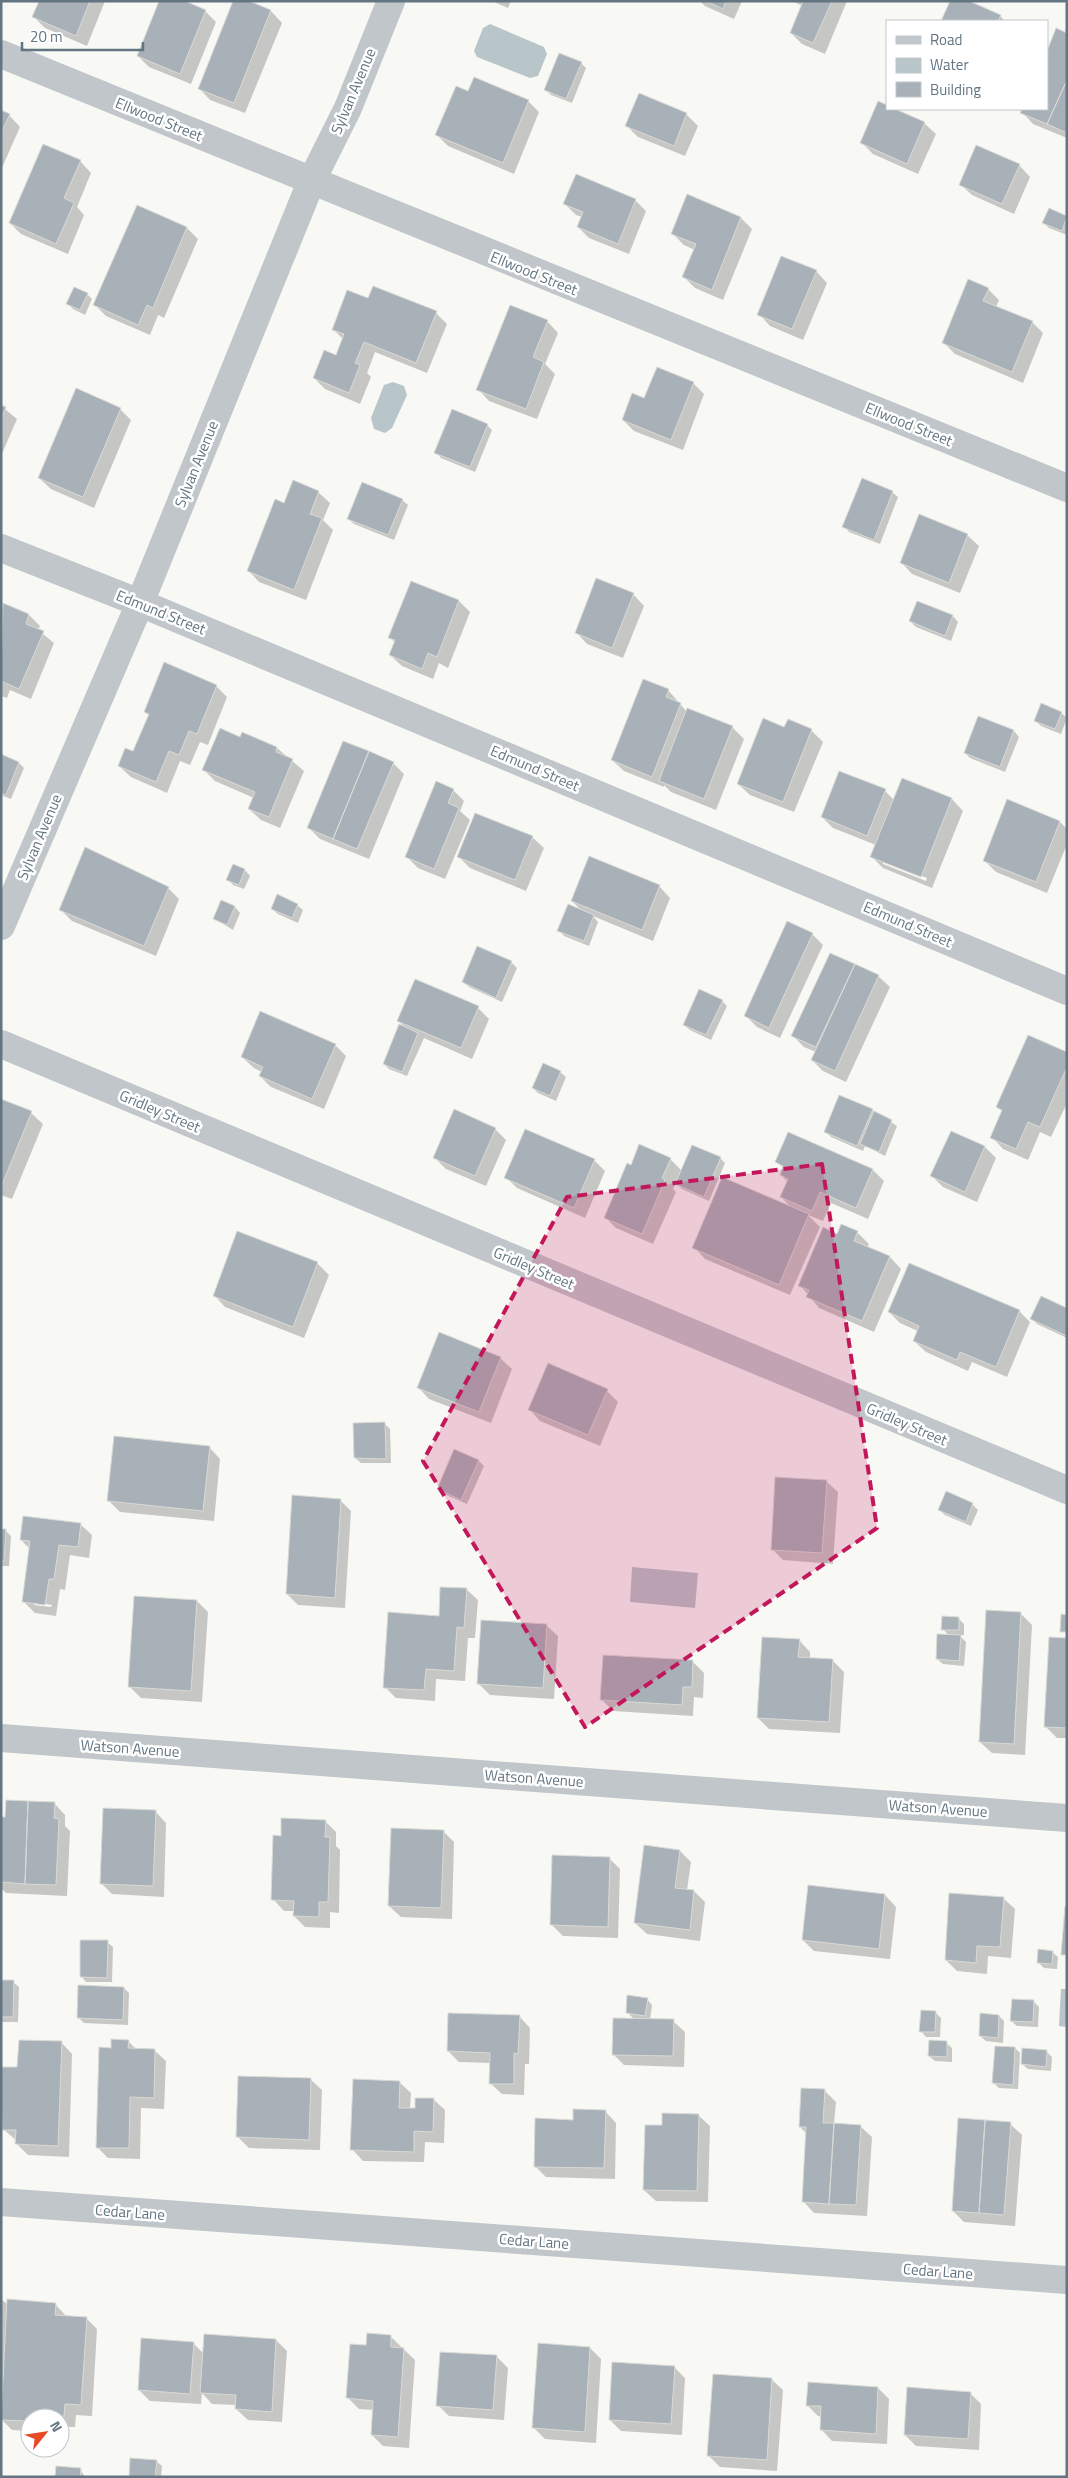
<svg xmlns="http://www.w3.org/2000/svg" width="1068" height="2478" viewBox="0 0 1068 2478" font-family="'Titillium Web',sans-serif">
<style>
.water{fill:#b8c5c9}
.shadow{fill:#0003;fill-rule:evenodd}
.building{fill:#a8b1b7;stroke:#dadad7}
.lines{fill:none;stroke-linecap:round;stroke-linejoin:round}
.minor{stroke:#c1c6ca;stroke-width:28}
.tertiary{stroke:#c1c6ca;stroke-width:28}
.marked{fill:#c2185b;fill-opacity:0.2;stroke:#c2185b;stroke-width:4;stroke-dasharray:10 6;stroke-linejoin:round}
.labels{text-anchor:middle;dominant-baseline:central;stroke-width:5;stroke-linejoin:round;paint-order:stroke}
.street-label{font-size:15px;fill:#627581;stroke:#fff}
</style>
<rect width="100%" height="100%" fill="#f8f8f5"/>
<path class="water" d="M490 24 544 47 547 54 538 76 530 78 477 57 474 51 483 28Z
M393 382 404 386 407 395 392 428 385 433 374 429 371 418 384 385Z
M632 1567 698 1573 695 1608 630 1602Z
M1061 1989H1067V2027L1059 2026Z"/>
<path class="shadow" d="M40 1H105L87 46 45 28 34 17Z
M246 1 271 11 282 23 245 113 210 100 199 88Z
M492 1H511L508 8Z
M700 1H742L734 19 705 6Z
M792 1H847L825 54 802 44 791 33 803 6Z
M952 1 1000 16 1005 21H943Z
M205 11 216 22 191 84 149 67 138 56Z
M1057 30 1067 34V138L1033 124 1022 112 1023 109H1047V54Z
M581 63 586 68 572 103 551 95 546 90Z
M468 93 528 101 539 112 514 174 448 146 437 135Z
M887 109 924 123 936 134 918 174 873 154 862 143Z
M1 112 9 115 20 127 1 170Z
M686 114 698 126 685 156 638 137 627 126Z
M80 161 91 173 77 207 84 215 68 254 21 234 10 223Z
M1019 165 1030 177 1014 214 972 195 960 184Z
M688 196 741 218 752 229 723 300 695 288 684 277 695 250 684 245 673 234Z
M635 200 646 211 629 254 589 238 578 227 582 217 576 215 565 204Z
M137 206 187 228 198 239 164 318 158 315 150 335 106 316 95 305Z
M1050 210 1067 217V235L1049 228 1044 223Z
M816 271 827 283 803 340 770 326 759 314Z
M988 289 999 300 996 307 1032 322 1043 333 1023 383 955 354 944 343Z
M87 294 92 299 85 315 73 309 68 304Z
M369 300 436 313 447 324 427 373 375 352 367 373 371 377 360 404 325 389 314 378 336 357 343 339 333 329Z
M547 321 558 333 545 364 555 374 537 419 489 401 478 389Z
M693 383 704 394 683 450 634 431 623 420 645 400Z
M1 406 17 419 1 456Z
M120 409 131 420 94 508 51 489 39 478Z
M487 425 492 430 475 472 441 458 436 452Z
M318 492 330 503 323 520 333 530 306 600 259 582 248 570 284 504Z
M892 492 898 497 880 544 849 532 844 526Z
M402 500 408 505 394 540 354 524 348 518Z
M967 535 979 546 960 593 912 574 901 562Z
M411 582 459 601 470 612 448 668 439 663 433 679 402 666 390 655 395 643 390 637Z
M633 594 644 606 623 658 587 644 576 632Z
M918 602 953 616 958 622 951 641 916 627 910 621Z
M4 605 29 615 40 626 38 630 54 643 31 699 10 690 7 698 1 696V610Z
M216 686 227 697 208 745 200 742 190 765 180 761 167 793 131 777 119 766 134 753 149 716 145 712Z
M668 690 687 712 688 710 732 727 744 739 716 810 671 792 664 785V787L624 771 612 760Z
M1061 713 1067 718 1061 734 1041 726 1036 721Z
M979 717 1014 731 1019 737 1005 772 970 758 965 753Z
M785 728 811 730 823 742 794 812 750 795 738 784Z
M241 738 277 748 304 771 280 828 261 820 249 809 254 798 215 781 204 770Z
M1 755 19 763 24 768 11 799 1 795Z
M393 763 404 774 369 859 320 839 309 828Z
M902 780 952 799 963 811 932 888 883 868 872 857 876 845 833 828 822 817 885 791 894 800ZM883 861 927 878 926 881 883 864Z
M453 790 464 801 460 811 470 820 445 879 418 868 407 857Z
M1060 822 1067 829V844L1047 893 996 872 984 860Z
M532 837 544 848 526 891 470 868 459 857Z
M234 866 245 870 250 876 244 889 233 885 228 879Z
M659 886 670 898 653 941 593 916 598 922 589 946 564 936 559 930 583 912 572 901Z
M168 888 179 899 156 956 72 921 60 909Z
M222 902 235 907 240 913 233 930 215 919Z
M297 905 303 910 298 923 278 914 272 909Z
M812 934 823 945 780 1038 757 1027 746 1016Z
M830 954 878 976 890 987 846 1082 823 1071 812 1060 816 1052 804 1047 793 1036Z
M511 962 517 968 502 1002 469 987 463 982Z
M722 1001 727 1006 711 1040 690 1030 684 1025Z
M478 1008 489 1019 472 1059 424 1038 407 1076 389 1069 384 1064 406 1028 398 1021Z
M335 1045 346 1056 324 1109 271 1087 260 1076 262 1072 254 1068 242 1057Z
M1067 1053V1103L1051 1137 1040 1132 1028 1160 1003 1149 992 1137 1003 1112 997 1107Z
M560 1072 566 1077 556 1101 538 1093 533 1088Z
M1 1100 31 1113 43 1124 12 1199 1 1195Z
M872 1110 897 1126 885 1156 865 1146 863 1151 831 1137 825 1131Z
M495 1129 506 1140 486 1186 446 1169 435 1158Z
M952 1132 985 1147 996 1158 977 1202 943 1187 932 1176Z
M720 1158 725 1163 709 1201 682 1189 676 1183 673 1189 676 1192 653 1244 616 1228 605 1217 632 1166 670 1159 682 1171Z
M594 1160 605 1171 585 1218 517 1188 506 1177Z
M776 1161 873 1170 884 1181 868 1219 831 1203 823 1221 808 1215 820 1227 790 1295 705 1259 694 1247 793 1209 781 1197 788 1182 781 1175 784 1169Z
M857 1232 869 1244 867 1248 890 1257 901 1269 874 1332 819 1308 800 1285 838 1235Z
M317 1263 329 1275 304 1338 225 1307 214 1295Z
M1067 1309V1338L1037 1324 1032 1319Z
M1019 1311 1030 1322 1007 1377 972 1362 968 1371 926 1352 914 1341 918 1331 900 1323 889 1312Z
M500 1358 512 1369 491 1423 429 1399 418 1387Z
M607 1391 618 1402 600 1446 540 1421 529 1409Z
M385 1424 390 1429 391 1463H361L355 1458Z
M209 1447 220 1459 214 1521 120 1512 109 1501Z
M479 1461 484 1466 467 1504 444 1494 438 1489Z
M826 1481 838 1492 833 1564 783 1560 772 1549Z
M340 1500 351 1511 345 1608 298 1605 287 1594Z
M972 1504 978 1510 971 1526 945 1515 939 1510Z
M80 1524 92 1535 89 1558 70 1555 65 1590 60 1589 56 1616 35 1613 24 1602 30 1549 21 1540ZM34 1602 52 1605 51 1607 34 1605Z
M1 1530H5L11 1536 9 1566H1Z
M466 1589 478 1600 475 1638H468L465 1681 436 1679 435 1701 396 1698 385 1687 440 1617Z
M197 1601 208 1612 202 1702 141 1698 129 1686Z
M1020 1613 1032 1625 1025 1755 992 1753 980 1742Z
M959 1619 964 1624V1635H959L966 1642 964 1666 943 1664 937 1659 949 1636 943 1629Z
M546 1625 558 1636 554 1699 490 1695 478 1683Z
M1067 1639V1738H1057L1046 1727Z
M799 1640 810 1652V1659L832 1660 844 1672 840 1733 769 1729 758 1718Z
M693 1662 704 1673 703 1698 694 1697 693 1716 613 1711 601 1699Z
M54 1803 65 1815V1826L70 1831 67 1896 6 1893 1 1888V1818Z
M155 1811 166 1823 164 1897 112 1894 101 1883Z
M325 1821 336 1832V1846L340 1850 339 1913 330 1912V1928L305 1927 294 1916V1911H284L273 1899 282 1837Z
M443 1831 454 1842 452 1919 401 1917 389 1906Z
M680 1851 691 1862 687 1890 694 1891 705 1902 700 1941 647 1934 635 1923Z
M609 1858 620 1869 618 1938 563 1936 552 1925Z
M885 1895 896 1907 890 1959 814 1951 803 1940Z
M1003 1898 1015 1909 1011 1958 988 1956 987 1974 957 1971 946 1960Z
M107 1942 113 1947 112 1982H86L81 1976Z
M1052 1952 1058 1957 1057 1969 1044 1968 1038 1962Z
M1 1981 13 1982 19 1987 18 2022H1Z
M124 1988 129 1993 128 2025 84 2023 79 2018Z
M647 1999 652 2005 650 2020 673 2021 685 2032 684 2067 624 2065 613 2054 634 2019 627 2012Z
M1033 2001 1039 2007 1038 2027 1017 2026 1011 2021Z
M935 2012 941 2018 940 2037H926L921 2031Z
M519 2016 530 2028 529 2064H525L524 2095 502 2094 490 2083 491 2063 459 2062 448 2051Z
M999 2016 1004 2021 1003 2043 986 2041 980 2036Z
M128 2041 137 2050H154L166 2061 164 2109 141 2108 140 2159 108 2158 97 2147 112 2049Z
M61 2042 72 2054 69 2157 28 2155 17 2144V2141L3 2129 1 2068 19 2069Z
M946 2043 952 2048V2062L935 2061 929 2056Z
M1015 2048 1020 2053 1018 2089 999 2088 994 2083Z
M1046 2051 1052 2057 1051 2071 1028 2069 1022 2064Z
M310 2079 322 2090 320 2150 249 2148 238 2137Z
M399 2082 411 2093 410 2109H416L433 2099 445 2110 444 2143 425 2142 424 2162 363 2161 352 2149Z
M824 2090 836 2102 834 2124 860 2126 872 2137 867 2216 814 2213 803 2201 807 2134 800 2127Z
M605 2111 616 2123 615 2179 546 2177 535 2166Z
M698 2115 710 2126 708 2202 656 2201 644 2190 663 2127Z
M1010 2124 1022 2135 1015 2226 964 2222 953 2211Z
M1 2299 8 2305 55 2304 67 2317 86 2318 97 2329 92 2416 76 2415 75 2427H60V2418H30V2431L12 2430 2 2420 1 2436Z
M391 2337 415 2360 409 2448 383 2446 372 2435 373 2410 359 2409 348 2398 367 2347Z
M276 2340 287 2351 282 2422 248 2420 236 2409 237 2405 212 2404 202 2393 201 2404 150 2401 139 2390 193 2343 204 2354Z
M590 2348 601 2359 596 2443 545 2439 534 2428Z
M496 2356 508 2368 504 2420 449 2416 438 2405Z
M674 2367 685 2378 682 2435 621 2431 610 2420Z
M771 2379 783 2390 777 2471 720 2467 709 2456Z
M878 2388 889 2399 887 2444 832 2441 821 2429 822 2417 818 2416 807 2405Z
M970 2393 981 2404 979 2450 916 2446 905 2435Z
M156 2461 162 2466 161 2477H130Z
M80 2469 85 2477H57Z"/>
<path class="building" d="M39 1H90L76 36 32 17Z
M159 1H185L206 10 180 74 137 56Z
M233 1H249L271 10 234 103 198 89Z
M706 1H726L723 9Z
M803 1H832L813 43 790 33Z
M950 1H969L1001 15 998 21H941Z
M1056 28 1067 33V80L1047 124 1020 113 1022 109H1047V51Z
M559 53 582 62 566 99 544 90Z
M474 77 529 100 503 163 435 135 456 86 468 91Z
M1067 80V133L1047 124Z
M639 93 687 113 674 146 625 126Z
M878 101 887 105V109H895L925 122 907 164 860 143Z
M1 110 10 114 1 133Z
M43 144 81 160 64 198 74 203 56 244 9 223Z
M976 145 1020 164 1002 204 959 185Z
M576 174 636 199 618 244 577 227 583 212 563 204Z
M687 194 741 217 712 290 682 277 696 244 671 234Z
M137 205 187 227 153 308 147 305 138 325 93 305Z
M1049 208 1067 216 1062 231 1042 223Z
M781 256 817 270 792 329 757 315Z
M968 279 989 288 983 301 1033 321 1012 372 942 343Z
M373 286 437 311 416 363 364 342 355 363 360 365 349 393 313 378 324 350 336 355 344 334 332 330 347 290 368 298Z
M74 287 88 293 80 310 66 304Z
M510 305 548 320 533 357 544 362 526 409 476 390Z
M657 367 694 382 671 440 622 420 632 393 644 398Z
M76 388 121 408 83 497 38 478Z
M1 405 6 407 1 419Z
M452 409 488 424 470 467 434 453Z
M862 478 893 491 874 540 842 527Z
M293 480 319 491 310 514 322 518 294 590 247 571 275 499 284 503Z
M362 482 403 499 388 535 347 519Z
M919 514 968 534 949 583 900 563Z
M596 578 634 593 612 648 575 633Z
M411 581 459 600 437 657 428 653 422 669 389 655 395 640 388 638Z
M917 601 953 615 945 636 909 621Z
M3 603 29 614 26 624 44 631 19 689 1 681Z
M164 662 217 685 197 734 189 731 179 755 169 751 156 782 118 766 125 748 133 751 149 714 144 712Z
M643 679 669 689 666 697 681 703 652 777 611 760Z
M1041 703 1062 712 1055 729 1034 721Z
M687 708 733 726 704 799 659 781Z
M978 716 1014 730 1000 767 964 753Z
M763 718 784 727 788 719 812 729 783 802 737 784Z
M220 728 240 737 242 732 277 747 276 752 293 759 269 817 248 809 255 792 202 770Z
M343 741 369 751 333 839 307 828Z
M369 751 394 762 357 849 333 839Z
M1 754 19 762 6 795 1 793Z
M839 771 886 789 867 836 821 817Z
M902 778 952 798 921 877 870 857Z
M436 781 454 789 448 803 459 808 434 869 405 857Z
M1007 799 1060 821 1036 882 983 861Z
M475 813 533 836 515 880 457 857Z
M85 847 169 887 144 946 59 910Z
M589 856 660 885 642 930 571 901Z
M233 864 245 869 239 885 226 880Z
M277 894 298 904 292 918 271 909Z
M221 900 235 906 227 925 213 919Z
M568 904 594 915 584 941 557 931Z
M787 921 813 933 769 1028 744 1016Z
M477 946 512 961 496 998 462 982Z
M830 953 855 964 816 1047 791 1036Z
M855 964 879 975 835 1071 811 1060Z
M415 979 479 1006 461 1048 397 1021Z
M699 989 723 1000 706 1035 683 1025Z
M260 1011 336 1044 312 1099 259 1076 263 1067 241 1057Z
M399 1024 418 1033 402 1072 383 1064Z
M1028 1035 1067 1052V1067L1040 1127 1028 1122 1016 1149 990 1138 1002 1110 996 1107Z
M543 1063 561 1071 550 1096 532 1088Z
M839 1095 873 1109 857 1146 824 1132Z
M1 1099 32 1111 1 1187Z
M454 1109 496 1128 475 1176 433 1158Z
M874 1111 892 1120 879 1152 860 1144Z
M525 1129 595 1159 574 1208 504 1178Z
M951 1131 985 1146 965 1192 930 1176Z
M788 1132 873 1169 856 1208 820 1192 812 1211 780 1197 788 1179 780 1175 783 1166 775 1162Z
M639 1144 671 1158 662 1178 665 1180 642 1234 604 1218 627 1163 631 1165Z
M692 1145 721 1157 704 1197 675 1184Z
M722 1177 809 1214 779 1285 692 1248Z
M841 1224 858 1231 854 1241 890 1256 862 1321 806 1297 809 1290 798 1286 823 1227 837 1234Z
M237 1231 318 1262 293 1327 213 1296Z
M909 1263 1020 1310 996 1367 960 1352 957 1360 913 1341 919 1326 888 1312Z
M1041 1296 1067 1308V1336L1030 1319Z
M439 1332 501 1357 479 1412 417 1388Z
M548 1363 608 1389 588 1435 528 1410Z
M385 1422 386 1459 354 1458 353 1423Z
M114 1436 210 1446 203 1511 107 1501Z
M454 1449 479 1460 461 1500 437 1489Z
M775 1477 827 1480 822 1553 771 1550Z
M946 1491 973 1503 966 1522 938 1510Z
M292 1495 341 1499 335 1598 286 1594Z
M23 1516 81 1523 78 1547 59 1545 54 1579H49L45 1605 22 1602 30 1541 20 1540Z
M1 1529H6L4 1561H1Z
M440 1587 467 1588 464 1628 457 1627 454 1671 426 1669 424 1690 383 1688 388 1612 439 1616Z
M134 1596 197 1600 191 1691 128 1687Z
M986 1610 1021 1612 1014 1744 979 1742Z
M1061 1614 1067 1615V1632H1060Z
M942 1616 959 1617V1630H941Z
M481 1620 547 1624 543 1688 477 1684Z
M937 1634 961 1635 959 1661 936 1659Z
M762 1637 800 1639 798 1657 833 1659 829 1722 757 1718Z
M1049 1637 1067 1638V1728L1044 1727Z
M603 1655 693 1660 692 1687H683L682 1705 600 1700Z
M6 1800 28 1801 25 1884 1 1882V1817H5Z
M28 1801 55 1802 54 1818 59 1819 56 1885 25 1884Z
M103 1808 156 1810 153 1886 100 1884Z
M281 1818 326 1820 325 1837H330L328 1902H319V1917L293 1916 294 1901 271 1900 273 1835 281 1836Z
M391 1828 444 1830 441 1908 388 1906Z
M644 1845 680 1850 675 1888 694 1890 690 1930 634 1923Z
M552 1855 610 1857 608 1927 550 1925Z
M808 1885 885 1894 879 1949 802 1940Z
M949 1893 1004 1897 1000 1947 977 1946 976 1963 945 1960Z
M1065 1906H1067V1955H1061Z
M80 1940H108L107 1978 80 1977Z
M1038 1949 1053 1951 1052 1964 1037 1963Z
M1 1980H14L13 2017H1Z
M78 1985 124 1987 123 2020 77 2018Z
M627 1995 648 1998 645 2016 626 2013Z
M1012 1999 1034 2000 1033 2022 1010 2021Z
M921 2010 936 2011 935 2032H919Z
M448 2013 520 2015 518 2054 514 2053V2084H489L490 2053 447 2051Z
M980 2013 999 2015 998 2038 979 2036Z
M613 2018 674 2019 673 2056 612 2055Z
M111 2039 129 2040 128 2048 155 2049 154 2098 130 2097 129 2148H96L99 2047 111 2048Z
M19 2040 62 2041 58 2146 15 2144 16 2130H2L1 2067H17Z
M929 2040 947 2041V2057L928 2056Z
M995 2046 1015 2047 1013 2085 992 2083Z
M1022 2048 1047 2050 1046 2067 1021 2064Z
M238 2076 311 2078 309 2140 236 2137Z
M353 2079 400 2081 399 2108H415V2098H434L433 2132 414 2131V2152L350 2150Z
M801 2088 825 2089 823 2123H834L829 2204 802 2202 806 2127H799Z
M573 2109 606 2110 604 2168 534 2167 535 2118 573 2120Z
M662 2113 699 2114 697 2191 643 2190 645 2125H662Z
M958 2118 985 2120 979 2213 952 2211Z
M985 2120 1011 2122 1004 2215 979 2213Z
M834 2123 861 2125 856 2205 829 2204Z
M7 2299 56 2303 55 2315 87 2317 81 2405 65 2404 64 2416 30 2418V2421L1 2420Z
M367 2333 391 2335V2347L404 2348 398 2437 371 2435 373 2401 346 2398 350 2344 366 2345Z
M204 2334 276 2339 272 2412 235 2409 236 2395 200 2393Z
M141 2338 194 2342 190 2394 138 2390Z
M538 2343 590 2347 585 2432 532 2428Z
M440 2352 497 2355 493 2410 436 2406Z
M612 2362 675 2366 671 2424 609 2420Z
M713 2374 772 2378 767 2460 707 2456Z
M808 2382 878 2387 876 2434 820 2430 821 2406H806Z
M907 2387 971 2392 968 2439 904 2435Z
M130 2458 157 2460 155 2477H129Z
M56 2466 81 2468 80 2477H55Z"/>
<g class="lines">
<path class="minor" d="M1 54 1067 488
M1 548 140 603 1067 991
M1 926 140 603 311 182 348 108 391 1
M1 1044 1067 1490
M1 1738 1067 1818"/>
<path class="tertiary" d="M1 2202 1067 2280"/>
</g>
<path class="marked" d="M822 1164 877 1528 585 1727 423 1461 567 1197Z"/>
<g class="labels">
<g class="street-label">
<text transform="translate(353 91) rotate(-67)">Sylvan Avenue</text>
<text transform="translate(159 119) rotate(22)">Ellwood Street</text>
<text transform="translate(534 273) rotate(22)">Ellwood Street</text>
<text transform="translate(909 424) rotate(22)">Ellwood Street</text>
<text transform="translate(196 464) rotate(-68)">Sylvan Avenue</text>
<text transform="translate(161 612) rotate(22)">Edmund Street</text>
<text transform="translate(535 768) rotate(23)">Edmund Street</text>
<text transform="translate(39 837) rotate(-67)">Sylvan Avenue</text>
<text transform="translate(908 924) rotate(23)">Edmund Street</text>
<text transform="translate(160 1111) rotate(23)">Gridley Street</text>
<text transform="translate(534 1268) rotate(23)">Gridley Street</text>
<text transform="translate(907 1424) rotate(23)">Gridley Street</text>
<text transform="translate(130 1748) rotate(4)">Watson Avenue</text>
<text transform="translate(534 1778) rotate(4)">Watson Avenue</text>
<text transform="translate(938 1808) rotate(4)">Watson Avenue</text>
<text transform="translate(130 2212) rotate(4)">Cedar Lane</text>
<text transform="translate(534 2241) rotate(4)">Cedar Lane</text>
<text transform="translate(938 2271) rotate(4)">Cedar Lane</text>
</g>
</g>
<rect width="1068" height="2478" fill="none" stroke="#627581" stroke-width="5"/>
<rect x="886" y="20" width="162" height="90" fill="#ffffff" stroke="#c0c8cd"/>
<rect x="896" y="36" width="25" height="8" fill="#c1c6ca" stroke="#c0c8cd"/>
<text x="930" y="45" font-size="15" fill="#627581">Road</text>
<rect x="896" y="58" width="25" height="15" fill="#b8c5c9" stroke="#c0c8cd"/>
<text x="930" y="70" font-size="15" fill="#627581">Water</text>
<rect x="896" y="82" width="25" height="15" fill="#a8b1b7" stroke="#c0c8cd"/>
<text x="930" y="95" font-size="15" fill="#627581">Building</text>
<g transform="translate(45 2433) rotate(60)"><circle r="24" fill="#ffffff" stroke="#c0c8cd"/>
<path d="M0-4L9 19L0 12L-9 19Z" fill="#e64b27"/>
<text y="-8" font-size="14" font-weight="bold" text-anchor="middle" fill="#627581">N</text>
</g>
<path d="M22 42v8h121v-8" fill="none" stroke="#627581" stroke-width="2.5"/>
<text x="30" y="42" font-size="15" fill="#627581" stroke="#ffffff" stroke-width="4" paint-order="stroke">20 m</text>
</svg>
